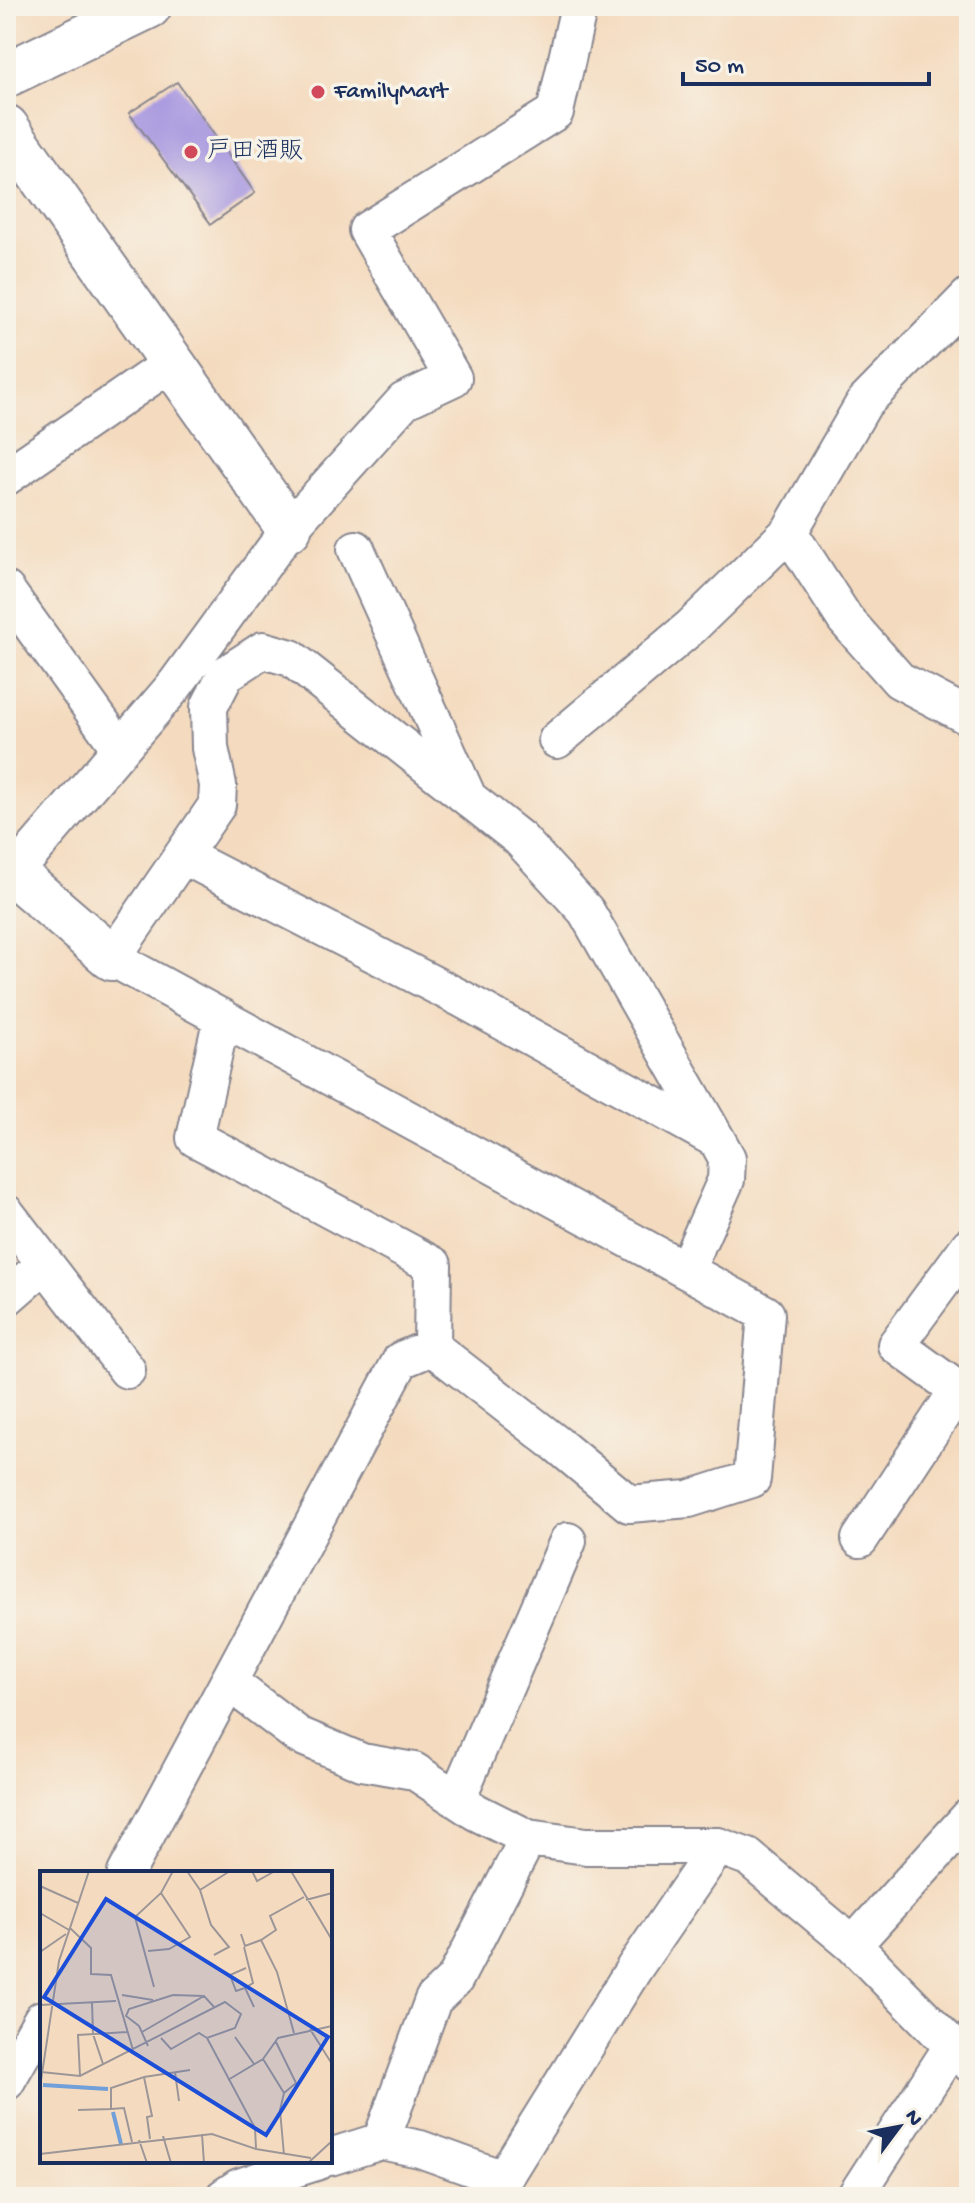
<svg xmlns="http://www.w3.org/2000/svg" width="975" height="2203" viewBox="0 0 975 2203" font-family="'Gochi Hand','Klee One',sans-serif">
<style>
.building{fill:#ab9be0}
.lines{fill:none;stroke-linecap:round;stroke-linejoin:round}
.minor-casing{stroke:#88858e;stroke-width:40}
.tertiary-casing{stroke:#88858e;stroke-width:48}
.minor{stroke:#fff;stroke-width:36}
.tertiary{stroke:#fff;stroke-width:44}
.poi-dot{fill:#d1495b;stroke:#f7f3e8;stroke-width:3}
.labels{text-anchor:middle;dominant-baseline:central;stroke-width:7;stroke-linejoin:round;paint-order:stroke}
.poi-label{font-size:24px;fill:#1b2f5e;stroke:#f7f3e8;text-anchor:start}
.inset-river{fill:none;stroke:#709fd9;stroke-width:4}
.inset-road{fill:none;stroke:#9d9698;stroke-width:2}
.view{fill:#1d4ed8;fill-opacity:0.15;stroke:#1d4ed8;stroke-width:4}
.inset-edge{fill:none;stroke:#1b2f5e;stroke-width:4}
</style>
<rect width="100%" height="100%" fill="#f7f3e8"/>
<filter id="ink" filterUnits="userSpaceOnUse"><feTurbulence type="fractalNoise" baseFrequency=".0125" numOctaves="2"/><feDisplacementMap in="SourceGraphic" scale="16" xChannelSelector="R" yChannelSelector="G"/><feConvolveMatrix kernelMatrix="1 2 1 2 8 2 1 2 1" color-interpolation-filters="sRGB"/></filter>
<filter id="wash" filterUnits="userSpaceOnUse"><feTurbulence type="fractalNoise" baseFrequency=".006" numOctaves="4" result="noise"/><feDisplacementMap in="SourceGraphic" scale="32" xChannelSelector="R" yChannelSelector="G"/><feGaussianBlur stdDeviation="1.8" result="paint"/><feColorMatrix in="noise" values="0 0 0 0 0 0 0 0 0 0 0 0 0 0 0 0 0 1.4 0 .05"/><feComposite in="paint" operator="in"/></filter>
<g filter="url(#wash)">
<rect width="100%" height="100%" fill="#f4dbbf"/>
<g id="blocks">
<path class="building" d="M177 82 255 193 211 224 129 113Z"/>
</g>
</g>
<g filter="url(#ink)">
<use href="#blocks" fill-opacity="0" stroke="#88858e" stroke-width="2"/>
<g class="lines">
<defs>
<path id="minor" d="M6 477 173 362
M789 532 845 619 899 680 969 717
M356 549 466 793
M6 590 119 747
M557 740 691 627 789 532 864 403 969 296
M184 856 462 999 717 1140 727 1158 726 1180 686 1270
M14 873 175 685 289 529 404 401 453 378 367 230 555 112 579 6
M222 1017 195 1138 433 1265 432 1347 558 1445 629 1504 689 1499 752 1479 766 1314 112 958 217 805 218 785 210 748 209 707 226 674 263 650 291 658 520 839 586 911 717 1140
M6 1213 127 1370
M6 1298 45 1264
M958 1390 896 1345 969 1246
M860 1539 958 1390 969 1396
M230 1683 298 1735 362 1762 414 1771 476 1812 528 1838 586 1846H718L748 1857 853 1945 969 2063
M457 1799 568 1541
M126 1873 401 1360 432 1347
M853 1945 969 1817
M6 2082 42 2019
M381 2141 420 2149 503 2179 635 1967 718 1846
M330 2157 381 2141 433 2000 455 1979 528 1838
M224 2197 239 2187 319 2161
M855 2197 953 2045"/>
<path id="tertiary" d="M6 75 149 6
M6 127 289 529
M6 867 112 958"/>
</defs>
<use href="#minor" class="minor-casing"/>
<use href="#tertiary" class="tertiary-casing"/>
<use href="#minor" class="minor"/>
<use href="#tertiary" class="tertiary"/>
</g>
</g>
<g class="poi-dot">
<circle cx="318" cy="92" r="8"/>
<circle cx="191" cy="152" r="8"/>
</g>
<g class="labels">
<g class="poi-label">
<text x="334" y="92">FamilyMart</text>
<text x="207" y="152">戸田酒販</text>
</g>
</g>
<g transform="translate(40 1871)">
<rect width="292" height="292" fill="#f4dbbf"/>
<path class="inset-river" d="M3 214 68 218M73 241 81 273"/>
<path class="inset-road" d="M147 0 160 19 171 54 189 76 174 84M212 0 217 10 235 0M251 0 292 69M0 15 38 32M160 19 190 0M266 29 292 22M0 42 29 59M30 57 51 77V103L71 104 93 179M201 63 205 75 221 69 236 59 230 45 264 26M221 69 237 101 254 162M204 76 213 112 205 117 214 136M108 80 129 78 150 66 121 22M0 81 26 63M114 116 95 46 121 22 133 0M205 117 196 120 190 104 206 97M82 124 113 129M52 131 53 163 63 193M0 134 76 130M270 158 292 193M102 161 164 125 175 137M195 166 214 193M167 167 215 257 216 277M236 171 256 212 244 222M108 175 99 155 86 145 89 138 133 124 164 125M223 188 244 222 240 239 244 284M1 201 40 205 185 131 201 143 195 157 167 167 159 162 131 178 121 167M135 201 139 230M40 205 38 164 87 161M104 206 150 199M188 209 223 188 238 167 292 155M0 216 19 90 49 0M71 238 84 237 92 271M38 239 71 238V217L104 206 112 245 107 246 110 268M162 263 164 292M123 265 131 292M99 269 107 292M0 283 172 263 216 278 271 287M268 292 292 270"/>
<path class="view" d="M66 28 288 166 226 264 4 126Z"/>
<rect width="292" height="292" class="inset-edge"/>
</g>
<rect width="975" height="2203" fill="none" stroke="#f7f3e8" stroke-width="32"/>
<g transform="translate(899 2127) rotate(58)" stroke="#f7f3e8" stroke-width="6" paint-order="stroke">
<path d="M0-6L14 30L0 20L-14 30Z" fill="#1b2f5e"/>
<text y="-12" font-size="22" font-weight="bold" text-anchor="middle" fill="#1b2f5e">N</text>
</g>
<path d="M683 72v12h246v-12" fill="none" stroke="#1b2f5e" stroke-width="4"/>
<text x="695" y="72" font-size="24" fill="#1b2f5e" stroke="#f7f3e8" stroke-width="6" paint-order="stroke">50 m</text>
</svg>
